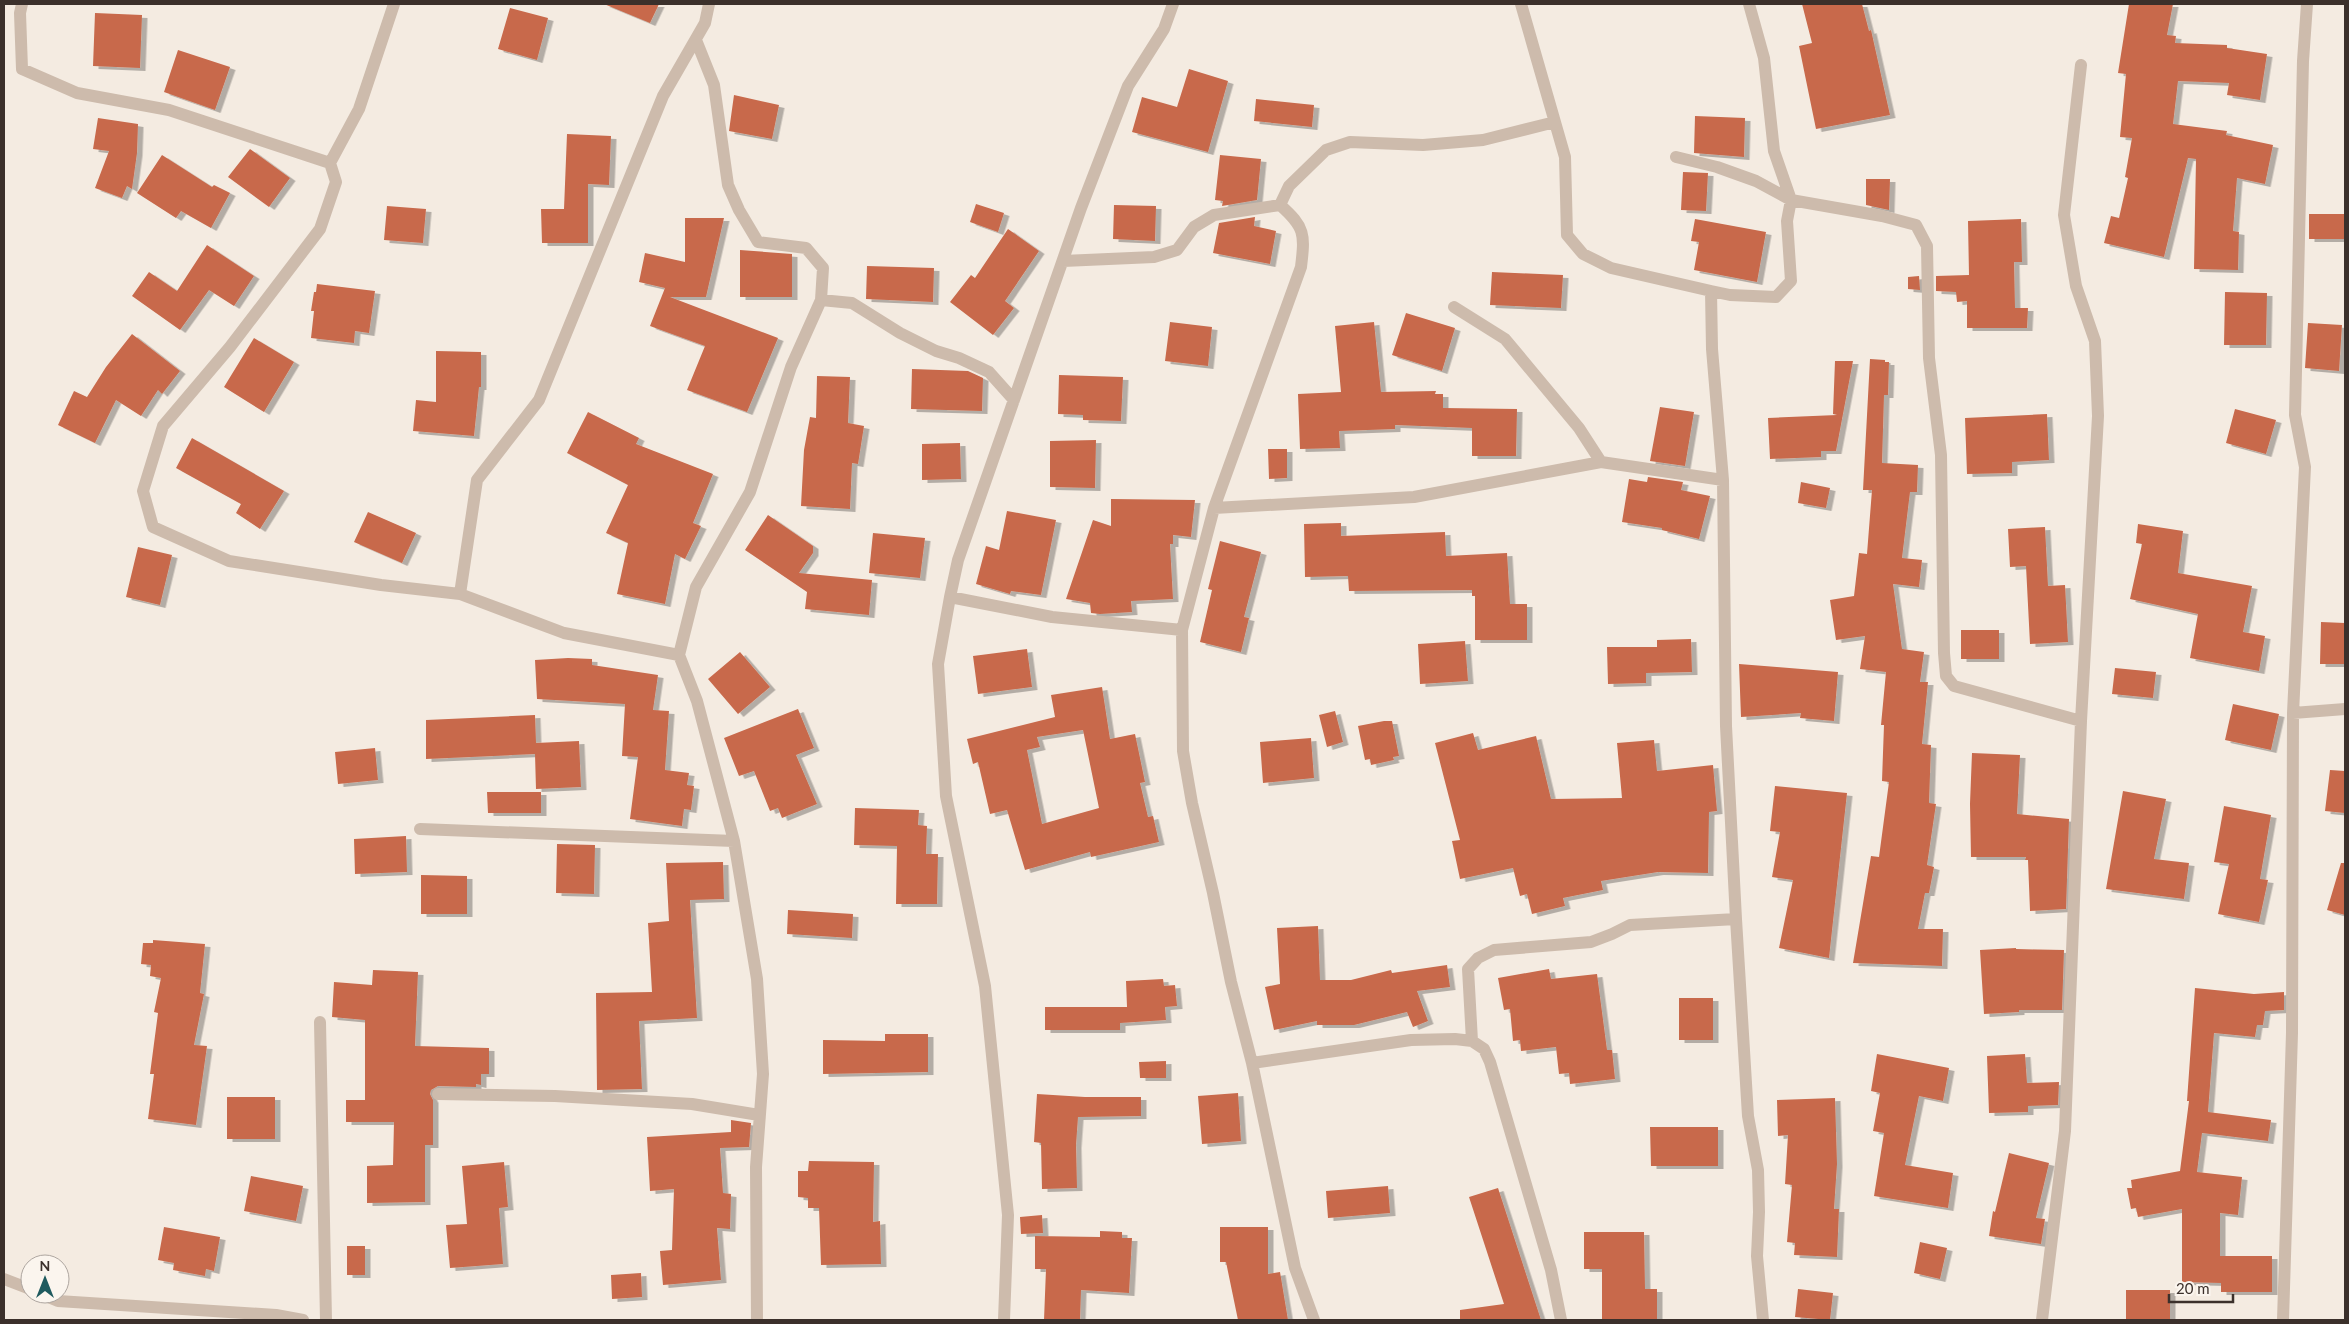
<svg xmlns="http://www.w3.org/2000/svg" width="2349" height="1324" viewBox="0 0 2349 1324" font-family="Lato,sans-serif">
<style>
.building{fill:#c8694b;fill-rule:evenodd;filter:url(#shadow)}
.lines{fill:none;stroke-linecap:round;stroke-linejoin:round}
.street{stroke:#cdbbac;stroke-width:12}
</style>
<defs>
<filter id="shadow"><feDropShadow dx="5.5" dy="3" stdDeviation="0" flood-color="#0004"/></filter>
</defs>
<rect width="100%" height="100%" fill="#f4ebe1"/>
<path class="building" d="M604 4H659L650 23Z
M1802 4H1862L1869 31 1871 30 1890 115 1816 129 1799 46 1812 43Z
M2129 4H2173L2167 35 2176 36 2175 43 2227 45V48L2267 54 2260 100 2227 95 2229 83 2178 81 2173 124 2227 131 2226 135 2273 145 2265 184 2237 178 2233 231 2239 232 2238 270 2194 269 2196 159 2188 158 2164 257 2104 243 2111 216 2119 218 2128 178 2125 177 2132 138 2120 137 2126 74 2118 73Z
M510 8 548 18 537 60 498 49Z
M95 13 142 15 140 68 93 66Z
M178 50 230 67 215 110 164 92Z
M1189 69 1228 81 1208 152 1132 132 1142 97 1177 107Z
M734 95 779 105 772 139 729 131Z
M1256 99 1314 105 1312 127 1254 121Z
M1695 116 1745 118 1744 157 1694 153Z
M98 118 138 124 137 153 132 189 127 186 122 198 95 188 109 151 93 149Z
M567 134 611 136 609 185 588 184V243H542L541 209H564Z
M250 149 290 178 269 207 228 177Z
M162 155 212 187 214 185 230 193 211 228 181 211 176 218 137 193Z
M1220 155 1261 159 1257 200 1222 206 1223 201 1215 200Z
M1683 172 1708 173 1706 211 1681 210Z
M1866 179H1890L1889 210 1866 205Z
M976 204 1004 213 998 232 970 222Z
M1114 205 1156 206 1155 241 1113 239Z
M387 206 426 209 423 243 384 240Z
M2309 214H2345V239H2309Z
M1255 217 1254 226 1276 231 1270 264 1213 253 1219 223Z
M685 218H724L706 297H670L778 338 747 412 687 390 705 346 650 326 665 288 639 282 645 253 685 262Z
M1695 219 1766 232 1757 282 1694 270 1699 242 1691 241Z
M2021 219 2022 262H2014L2015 308H2028L2027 328H1967V301L1957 302 1956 292 1936 291V276L1969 275 1968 221Z
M1008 229 1039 251 1005 301 1014 308 993 335 950 302 971 275 975 278Z
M207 245 254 276 234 306 209 290 180 330 132 296 149 272 177 291Z
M740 250 792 254V297H740Z
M867 266 934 268 933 302 866 299Z
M1492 272 1563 275 1561 308 1490 305Z
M1919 276 1920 290 1908 289V277Z
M317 284 375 291 369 333 355 331 354 343 311 338 314 311H311L314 292H316Z
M2225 292 2267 293 2266 345H2224Z
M1406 313 1455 328 1442 371 1392 355Z
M1170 322 1212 327 1208 366 1165 361Z
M1374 322 1381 392 1436 391 1435 394H1443V408L1517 409 1516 456H1472V428L1395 425V429L1339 431 1340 448 1300 449 1298 394 1341 392 1335 326Z
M2308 323 2342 325 2339 371 2305 368Z
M132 334 180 371 162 394 158 390 141 416 116 400 95 443 58 425 74 391 87 397 106 367Z
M254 338 294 362 264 412 224 387Z
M436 351 481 352V387H479L474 436 413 431 416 400 436 402Z
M1870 359 1885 360V362H1889L1888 395H1884L1882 463 1918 465 1917 492H1910L1902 558 1922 560 1919 587 1893 584 1902 649 1924 652 1920 682H1928L1922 744 1931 745 1929 803 1936 804 1927 865 1934 867 1929 893H1925L1918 929H1943L1942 966 1853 963 1871 856 1879 857 1889 782 1882 781 1884 725H1881L1886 672 1860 669 1865 636 1836 640 1830 600 1854 596 1859 553 1867 554 1872 490H1863Z
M1835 361H1853L1836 451H1821V457L1770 459 1768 418 1837 415 1833 414Z
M912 369 968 371 983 378 982 411 911 409Z
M1059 375 1123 377 1121 421 1083 420V415L1058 414Z
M817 376 850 377 848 423 864 426 858 464 852 463 850 509 801 506 804 450 810 417 816 418Z
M1660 407 1694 412 1685 466 1650 461Z
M2235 409 2276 420 2266 454 2226 443Z
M588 412 639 438 636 444 713 474 693 523 701 526 685 559 675 554 665 604 617 594 628 543 606 533 628 485 567 453Z
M2047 414 2049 460 2012 462V473L1967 474 1965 418Z
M192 438 284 491 260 529 236 513 241 504 176 468Z
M1096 440 1095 488 1050 487V441Z
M960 443 961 479 922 480V444Z
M1268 449H1287V478L1269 479Z
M1648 477 1683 482 1681 490 1710 496 1699 539 1662 530V528L1622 522 1629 479 1647 482Z
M1801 482 1830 488 1826 508 1798 503Z
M1111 499 1195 500 1191 537 1173 535V544H1170L1173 599 1131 601 1132 612 1100 614 1091 613 1090 603 1066 599 1093 520 1111 526Z
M1007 511 1056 520 1041 595 1011 591 1010 594 976 584 986 546 999 550Z
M368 512 416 533 402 563 354 542Z
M768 515 813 546V553L799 573 872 580 869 615 805 609 807 592 745 550Z
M1341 523V536L1445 532 1446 556 1507 553 1510 604H1527V640H1475V596H1472V590L1349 591 1348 576 1305 577 1304 524Z
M2138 524 2183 531 2178 573 2252 586 2243 632 2265 636 2259 671 2190 658 2198 614 2130 599 2142 544 2136 543Z
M2045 527 2048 586 2065 585 2068 642 2030 644 2026 566 2010 567 2008 529Z
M873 533 925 538 920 578 869 573Z
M1220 541 1261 552 1244 617 1249 618 1241 652 1200 642 1212 590 1208 589Z
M138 547 172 555 160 605 126 597Z
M2321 622 2345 623V664H2320Z
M1961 630H1999V659H1961Z
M1691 639 1692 672 1646 673V683L1608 684 1607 647H1657V640Z
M1465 641 1468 681 1420 684 1418 644Z
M1027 649 1032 687 978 694 973 656Z
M740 652 770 687 738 714 708 679Z
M568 658 592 659V665L658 675 653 710 669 711 665 770 689 773 687 785 694 786 691 810 684 809 682 826 630 819 638 757 622 756 625 704 537 699 535 660Z
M1739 664 1838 672 1834 721 1800 718 1801 713 1741 717Z
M2115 668 2156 672 2153 698 2112 694Z
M1102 687 1110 739 1135 734 1145 782 1140 783 1148 817 1153 816 1159 842 1091 857 1090 852 1025 870 1007 810 990 814 978 762 973 764 967 739 1055 717 1051 695ZM1083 730 1099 808 1042 824 1027 750 1040 747 1037 737Z
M2233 704 2279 714 2271 750 2225 740Z
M798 709 814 748 796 755 817 804 782 818 778 808 770 811 754 771 739 776 724 738Z
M1335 711 1343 742 1327 747 1319 715Z
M535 715 536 743 579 741 581 787 536 789 535 754 426 759V720Z
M1384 721H1392L1399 756 1393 757 1394 760 1371 765 1370 759 1365 760 1358 726Z
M1473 733 1478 750 1536 736 1551 799 1622 798 1617 743 1654 740 1657 771 1713 765 1717 811 1709 812 1708 873 1658 872 1601 881 1603 890 1563 898 1565 906 1532 914 1527 894 1520 896 1513 868 1460 879 1452 841 1460 840 1435 743Z
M1311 738 1314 778 1263 783 1260 742Z
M375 748 378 780 338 784 335 752Z
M1972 753 2020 755 2017 814 2069 819 2066 909 2030 911 2028 860H2025L2026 857H1971L1970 804Z
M2330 770 2345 771V813L2325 811Z
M1775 786 1847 793 1829 958 1779 948 1793 880 1772 877 1780 832 1770 831Z
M2123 791 2166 799 2154 859 2189 863 2184 899 2106 889Z
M487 792H541V813H488Z
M2224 806 2271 815 2260 879 2268 880 2259 922 2218 914 2229 864 2214 862Z
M855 808 919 810 918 825 927 826 926 854H938L937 904H896L897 846 854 845Z
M406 836 407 872 355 874 354 839Z
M557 844 595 845 594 894 556 893Z
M723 862 724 899 690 900 697 1018 639 1021 642 1089 597 1090 596 993 652 992 648 923 669 921 666 863Z
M2341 863H2345V915L2327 910Z
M421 875 467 876V914H421Z
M788 910 853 914 852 938 787 934Z
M1318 926 1320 980H1351L1391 970 1392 973 1447 965 1450 987 1417 991 1428 1021 1413 1027 1407 1012 1354 1025H1317V1021L1274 1030 1265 987 1280 984 1277 928Z
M153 940 205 944 200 993 204 994 194 1045 207 1046 196 1125 148 1119 154 1074H150L158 1013 154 1012 161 978 150 976 151 965 141 964 143 943H153Z
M2016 948V949L2064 950 2062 1010H2019V1012L1984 1014 1980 950Z
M1549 969 1551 979 1597 974 1607 1050H1612L1615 1079 1570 1084 1569 1073 1559 1074 1556 1047 1521 1051 1520 1040 1513 1041 1510 1009 1504 1010 1498 978Z
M373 970 418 972 415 1046 489 1048V1074H481V1085L476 1084V1087L438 1086 431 1090 430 1094 433 1100V1145H425V1202L367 1203V1166L393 1165 394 1122H346V1100H365V1020L332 1017 334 982 372 985Z
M1163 979 1164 986 1175 985 1177 1006 1165 1007 1166 1020 1120 1023V1030H1045V1007H1127L1126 981Z
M2195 988 2254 994 2284 992V1010L2265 1011 2263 1025H2257L2255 1037 2214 1033 2208 1112 2271 1120 2268 1141 2202 1133 2197 1172 2242 1177 2238 1215 2220 1213V1256H2272V1292H2221V1283L2182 1282V1209L2138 1217 2136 1208 2131 1209 2127 1188H2132L2131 1180 2180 1171 2189 1101H2187Z
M1679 998H1713V1040H1679Z
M885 1034H928V1072L823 1074V1040L885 1041Z
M1877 1054 1949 1068 1943 1101 1919 1096 1905 1165 1953 1173 1948 1208 1874 1196 1884 1133 1873 1131 1880 1093 1871 1091Z
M2025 1054 2027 1083 2059 1082 2058 1105 2028 1106V1112L1989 1113 1987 1056Z
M1166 1061V1078H1140L1139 1062Z
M1238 1093 1241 1141 1202 1144 1198 1096Z
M1037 1094 1085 1097H1141V1116L1078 1117 1076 1145 1077 1188 1042 1189 1041 1143 1034 1142Z
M227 1097H275V1139H227Z
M1835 1098 1837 1164 1834 1209H1839L1837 1257 1794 1255 1795 1243 1787 1242 1792 1185 1785 1184 1788 1135 1778 1136 1777 1100Z
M731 1120 751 1123 749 1147 720 1148 723 1193 731 1194 730 1229 717 1228 721 1280 663 1285 660 1251 672 1250 674 1189 650 1191 647 1137 731 1132Z
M1650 1127H1718V1166H1651Z
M2009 1153 2049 1163 2036 1218 2045 1219 2041 1244 1989 1236 1993 1211 1995 1212Z
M809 1161 874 1162 873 1222 880 1221 881 1264 821 1265 819 1208H808V1198L798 1197V1171H808Z
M504 1162 508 1207 499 1208 503 1264 450 1268 446 1225 467 1224 462 1166Z
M251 1176 303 1186 296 1221 244 1211Z
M1388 1186 1390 1213 1328 1218 1326 1191Z
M1498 1188 1541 1320H1460V1310L1504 1304 1469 1197Z
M1042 1215 1043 1233 1021 1234 1020 1217Z
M164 1227 220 1237 214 1271 206 1269 205 1276 173 1270 174 1263 158 1260Z
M1220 1227H1268V1274L1280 1272 1288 1320H1238L1226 1262H1220Z
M1100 1231 1122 1232V1238H1132L1129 1293 1081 1290 1080 1320H1044L1046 1269H1035V1236L1100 1237Z
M1584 1232H1644L1645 1289H1657V1320H1602V1269H1584Z
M1920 1242 1947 1248 1940 1279 1914 1273Z
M347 1246H365V1275H347Z
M641 1273 642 1297 612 1299 611 1275Z
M1798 1289 1833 1293 1830 1320 1795 1317Z
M2126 1290H2170V1320H2126Z"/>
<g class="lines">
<path class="street" d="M22 4 20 13 22 69 77 93 169 110 330 163 336 182 320 229 230 347 163 426 143 491 153 527 229 561 381 585 460 594
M1173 4 1164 29 1128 86 1081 208 958 560 950 597 1052 617 1182 630
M1521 4 1565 157 1567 235 1583 254 1611 268 1711 291 1712 349 1723 480 1726 726 1736 919 1748 1116 1758 1170 1759 1212 1757 1256 1763 1320
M696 40 714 85 728 185 739 210 758 242 806 248 823 268 821 300 791 367 750 492 696 587 679 655 697 701 734 841 757 979 763 1074 756 1167 757 1320
M1676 157 1717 167 1756 181 1791 200 1882 216 1916 225 1927 246 1929 358 1941 455 1944 653 1946 676 1954 686 2081 721
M330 163 359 109 394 4
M1280 205 1289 186 1326 150 1350 142 1423 145 1483 140 1555 122
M1063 261 1154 257 1177 250 1194 227 1214 215 1280 205C1305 227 1305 234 1301 267L1214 508 1182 630 1183 751 1192 803 1213 893 1231 982 1252 1063 1295 1268 1314 1320
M1711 291 1730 295 1776 297 1791 281 1787 221 1791 200 1774 151 1764 58 1749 4
M821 300 852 303 900 333 936 351 959 358 989 372 1014 400
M1454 307 1505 339 1579 428 1601 462
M1214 508 1414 497 1601 462 1723 480
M950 597 938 664 946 796 985 986 1008 1215 1004 1320
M679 655 564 633 460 594 477 480 539 400 663 96 705 23 709 4
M2293 713 2345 709
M420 829 734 841
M320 1022 326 1320
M1472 1041 1468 969 1478 958 1494 950 1591 942 1612 934 1630 925 1736 919
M1252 1063 1411 1040 1455 1039 1472 1041 1484 1049 1490 1062 1551 1270 1561 1320
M438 1094 555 1096 692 1104 759 1115
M4 1279 30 1289
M41 1294 58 1301 276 1315 303 1320
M2042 1320 2065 1131 2081 721 2098 416 2095 341 2076 286 2064 215 2081 65
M2283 1320 2292 1033 2293 713 2305 467 2295 415 2303 61 2307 4"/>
</g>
<rect width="2349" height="1324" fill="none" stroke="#3b302b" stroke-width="10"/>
<g transform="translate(45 1279)"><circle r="24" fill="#fbf5ee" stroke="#aea6a0"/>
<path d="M0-4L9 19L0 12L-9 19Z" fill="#1f5a5e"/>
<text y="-8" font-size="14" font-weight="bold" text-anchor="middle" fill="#3b302b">N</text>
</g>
<path d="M2169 1294v8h64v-8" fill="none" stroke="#3b302b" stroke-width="2.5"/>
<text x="2176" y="1294" font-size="15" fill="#3b302b" stroke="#fbf5ee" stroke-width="4" paint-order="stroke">20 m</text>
</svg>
